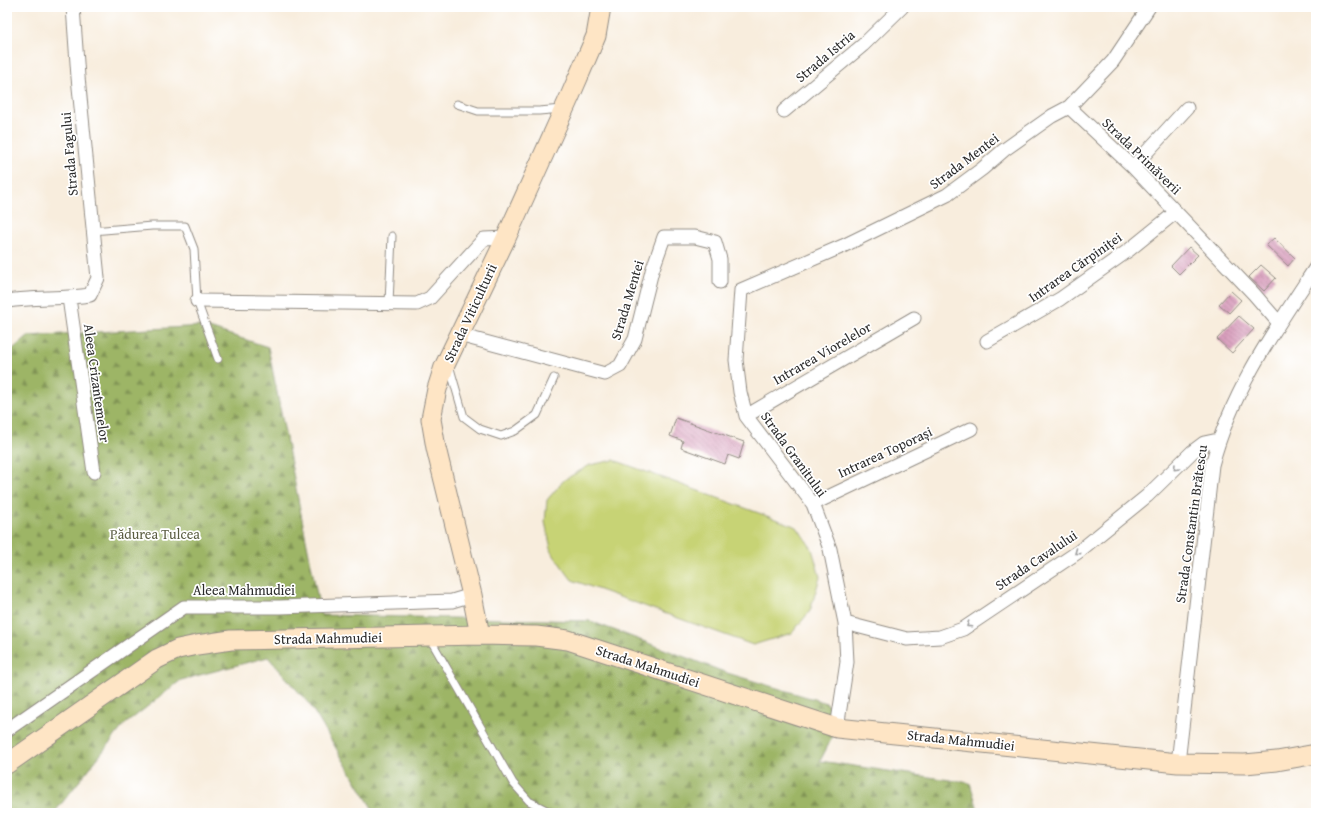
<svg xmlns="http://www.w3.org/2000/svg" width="1323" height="820" viewBox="0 0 1323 820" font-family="'Gentium Book Plus',serif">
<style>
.forest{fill:url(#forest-firs);stroke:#647048}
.pitch{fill:#c7d375;stroke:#797f50}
.building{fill:url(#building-back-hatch)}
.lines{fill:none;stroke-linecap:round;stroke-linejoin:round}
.lane-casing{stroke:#928c84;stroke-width:9}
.street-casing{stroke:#928c84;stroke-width:15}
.secondary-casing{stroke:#928c84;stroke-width:21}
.lane{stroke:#fff;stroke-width:7}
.street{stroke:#fff;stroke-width:13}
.secondary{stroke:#fee5c5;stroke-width:19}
.oneway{stroke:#a0a0a0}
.labels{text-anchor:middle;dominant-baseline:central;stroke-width:3.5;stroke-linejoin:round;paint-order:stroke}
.street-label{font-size:14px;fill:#2b2b2b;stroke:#fff}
.park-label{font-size:14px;fill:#5a5d41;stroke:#fff}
</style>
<defs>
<pattern id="forest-firs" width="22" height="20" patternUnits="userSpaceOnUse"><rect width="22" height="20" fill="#9db566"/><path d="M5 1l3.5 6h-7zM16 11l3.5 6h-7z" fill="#809354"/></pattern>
<pattern id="building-back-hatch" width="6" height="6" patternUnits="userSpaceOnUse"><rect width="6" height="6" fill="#d99fbd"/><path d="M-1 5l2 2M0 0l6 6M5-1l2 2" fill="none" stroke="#b0829a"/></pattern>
</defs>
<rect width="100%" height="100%" fill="#fff"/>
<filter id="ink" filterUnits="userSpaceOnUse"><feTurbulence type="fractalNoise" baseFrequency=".025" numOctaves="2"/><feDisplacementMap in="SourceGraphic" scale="8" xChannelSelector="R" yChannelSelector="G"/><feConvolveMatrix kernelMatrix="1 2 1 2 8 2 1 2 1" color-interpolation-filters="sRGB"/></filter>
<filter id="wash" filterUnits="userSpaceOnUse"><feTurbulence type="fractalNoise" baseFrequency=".012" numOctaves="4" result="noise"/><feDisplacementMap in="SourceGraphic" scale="16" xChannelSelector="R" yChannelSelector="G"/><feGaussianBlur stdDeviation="0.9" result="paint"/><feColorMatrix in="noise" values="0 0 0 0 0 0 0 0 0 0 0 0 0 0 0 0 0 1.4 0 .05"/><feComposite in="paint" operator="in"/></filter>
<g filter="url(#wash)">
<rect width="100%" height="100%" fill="#f8eddd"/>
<path class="forest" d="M203 326 268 347 321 615 590 621 727 673 827 703 837 728 820 761 970 783 979 813H375L310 705 268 657 181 680 124 725 54 813H7V354L28 336Z"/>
<path class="pitch" d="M614 460 797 527 812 549 820 577 810 611 792 633 753 645 572 580 552 553 545 522 547 500 564 480 590 465Z"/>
<g id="blocks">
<path class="building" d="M1274 238 1295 258 1288 266 1266 245Z
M1189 247 1198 255 1179 274 1171 266Z
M1261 265 1276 278 1264 291 1249 277Z
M1231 291 1241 300 1229 313 1219 304Z
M1239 316 1254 329 1232 353 1217 339Z
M676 418 744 442 739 459 728 455 725 464 681 448 683 441 670 436Z"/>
</g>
</g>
<g filter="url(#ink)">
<use href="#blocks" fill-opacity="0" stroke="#928c84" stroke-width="1"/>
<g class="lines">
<defs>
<path id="lane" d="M457 104 478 111H539L562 109
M92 231 152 226H185L194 249 197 301 218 359
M389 303 392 236
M449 365 464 417 480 429 501 436 515 431 537 415 554 378
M429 637 513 783 529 801 552 813"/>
<path id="street" d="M1069 107 1133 167 1254 294 1279 323
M784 111 863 45 902 7
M1133 167 1187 108
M69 298 94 472
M7 301C35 297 62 299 90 295L98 278 78 77 73 7
M197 301 417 304 430 298 484 239 506 238
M459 335 605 374 620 366 635 339 652 271 664 237H695L715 242 720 259V282
M987 341 1060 299 1129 250 1176 212
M746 416 914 318
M813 504 971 429
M845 623 907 639 940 637 963 629 1078 552 1147 496 1192 452 1204 443 1218 440
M837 728 847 662 845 623 830 549 813 504 746 416 740 392 736 360 741 290 843 246 947 195 982 169 1004 150 1052 116 1069 107 1113 61 1149 7
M7 730 184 607H280L452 601 472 595
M1178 763 1212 465C1231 392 1275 329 1316 267"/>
<path id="secondary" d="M480 635 472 595 436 448 431 419 437 389 444 367 506 238 571 94 596 36 601 7
M7 764 157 659 178 649 197 645 231 640 480 635 536 636 568 640 837 728 1178 763 1245 764 1277 761 1316 754"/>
</defs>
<use href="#lane" class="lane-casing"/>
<use href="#street" class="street-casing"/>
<use href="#secondary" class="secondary-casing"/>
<use href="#lane" class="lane"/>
<use href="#street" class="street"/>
<use href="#secondary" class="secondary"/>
</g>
<defs><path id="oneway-chevron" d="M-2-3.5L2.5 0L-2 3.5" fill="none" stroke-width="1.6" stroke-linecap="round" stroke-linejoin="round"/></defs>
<g class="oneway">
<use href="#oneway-chevron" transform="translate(1176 468) rotate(135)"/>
<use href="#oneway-chevron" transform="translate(1077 552) rotate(144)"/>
<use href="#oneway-chevron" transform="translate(969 625) rotate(146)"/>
</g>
</g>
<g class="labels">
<g class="street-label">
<text transform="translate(825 56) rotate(-40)">Strada Istria</text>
<text transform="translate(69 154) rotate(-95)">Strada Fagului</text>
<text transform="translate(1142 156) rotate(44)">Strada Primăverii</text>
<text transform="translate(964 161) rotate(-37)">Strada Mentei</text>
<text transform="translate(1075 267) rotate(-35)">Intrarea Cărpiniței</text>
<text transform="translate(627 300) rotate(-73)">Strada Mentei</text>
<text transform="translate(470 313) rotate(-65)">Strada Viticulturii</text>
<text transform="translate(822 353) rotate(-30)">Intrarea Viorelelor</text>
<text transform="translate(97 383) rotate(82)">Aleea Crizantemelor</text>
<text transform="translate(885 452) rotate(-25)">Intrarea Toporași</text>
<text transform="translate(794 454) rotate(54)">Strada Granitului</text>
<text transform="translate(1191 524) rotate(-82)">Strada Constantin Brătescu</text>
<text transform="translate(1036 560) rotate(-34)">Strada Cavalului</text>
<text x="244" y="590">Aleea Mahmudiei</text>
<text transform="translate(328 638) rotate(-1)">Strada Mahmudiei</text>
<text transform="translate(648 666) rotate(18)">Strada Mahmudiei</text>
<text transform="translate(961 740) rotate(6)">Strada Mahmudiei</text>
</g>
<g class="park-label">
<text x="155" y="534">Pădurea Tulcea</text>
</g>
</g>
<rect width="1323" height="820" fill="none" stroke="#fff" stroke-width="24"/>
</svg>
